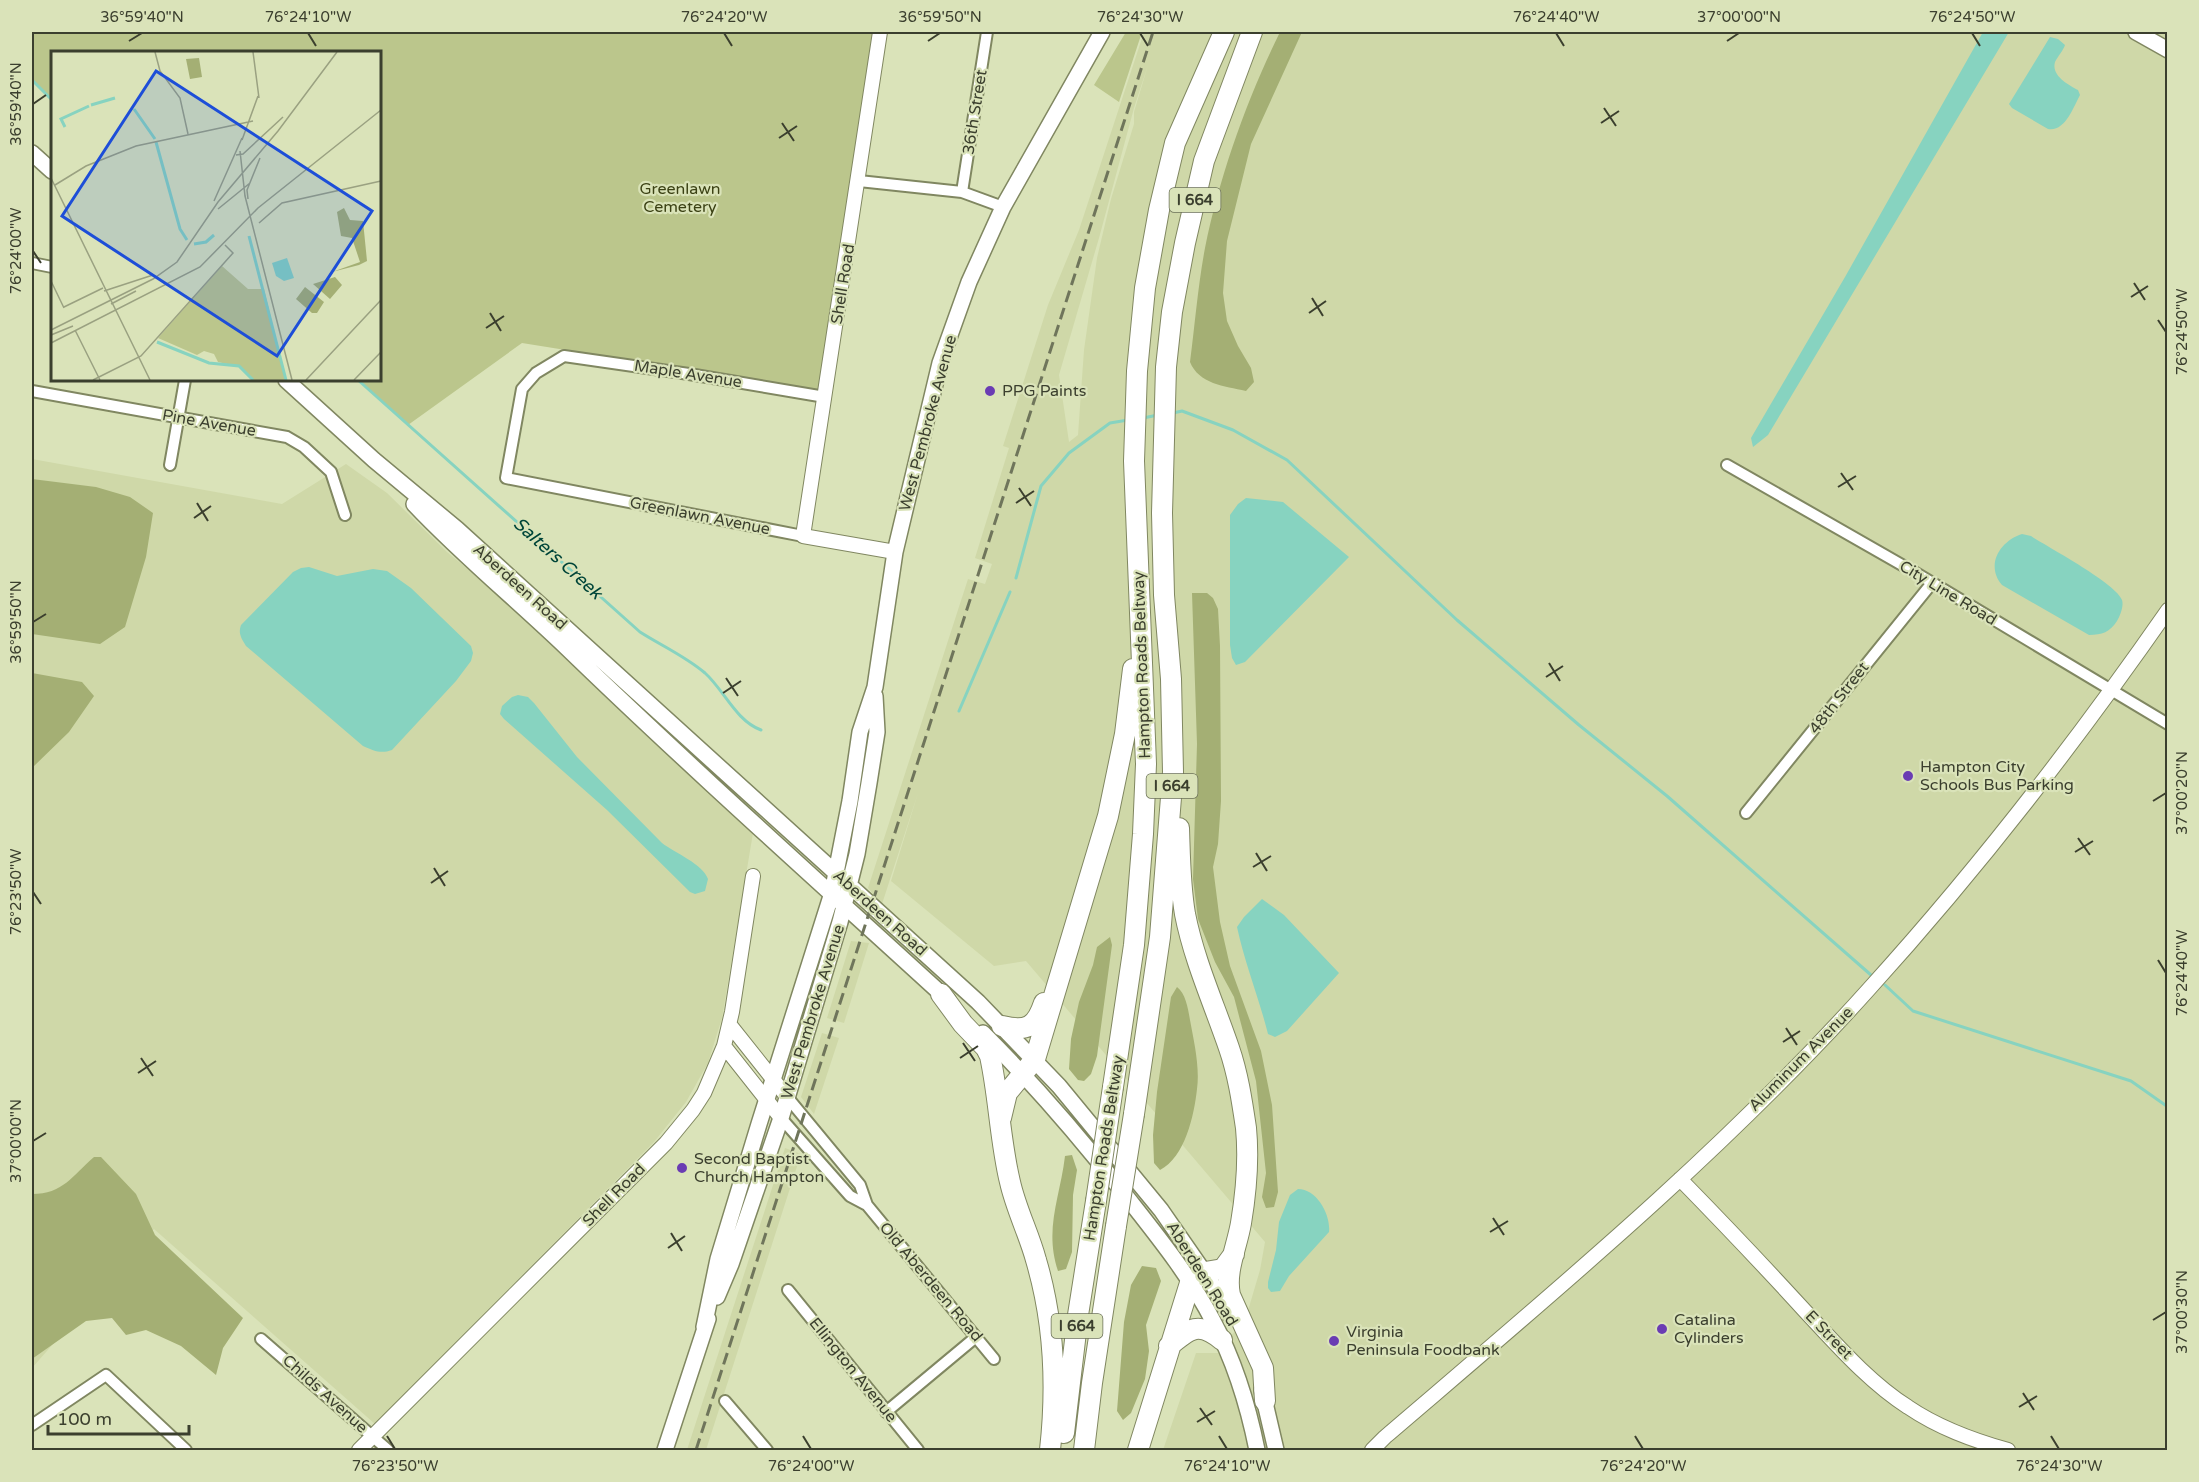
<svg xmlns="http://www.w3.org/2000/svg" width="2199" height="1482" viewBox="0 0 2199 1482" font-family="'Varela Round',sans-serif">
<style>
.built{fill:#cfd8a8;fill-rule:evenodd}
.green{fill:#bbc68c}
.forest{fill:#a4af74}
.water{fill:#87d3c0}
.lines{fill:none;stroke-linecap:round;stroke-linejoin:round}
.stream{stroke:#87d3c0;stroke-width:3}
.minor-casing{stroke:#808761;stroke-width:14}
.tertiary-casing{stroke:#808761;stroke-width:16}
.secondary-casing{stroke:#808761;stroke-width:18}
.motorway-casing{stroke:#808761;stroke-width:22}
.minor{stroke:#fff;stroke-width:10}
.tertiary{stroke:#fff;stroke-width:14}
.secondary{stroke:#fff;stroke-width:15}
.motorway{stroke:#fff;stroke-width:20}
.rail{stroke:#6f755b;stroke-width:3;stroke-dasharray:12 6;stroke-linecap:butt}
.motorway-bridge-casing{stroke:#808761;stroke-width:22;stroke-linecap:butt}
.motorway-bridge{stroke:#fff;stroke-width:20}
.ticks{fill:none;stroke:#3b3f2e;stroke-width:2}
.poi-dot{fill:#6a3cb3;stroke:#dae3b9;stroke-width:2}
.labels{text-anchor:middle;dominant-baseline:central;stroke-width:4.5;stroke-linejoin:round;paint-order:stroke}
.shield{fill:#dae3b9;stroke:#6b7058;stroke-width:1.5}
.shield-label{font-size:15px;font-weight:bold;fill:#3b3f2e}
.street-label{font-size:16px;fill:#3b3f2e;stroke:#dae3b9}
.park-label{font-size:16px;fill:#3b4114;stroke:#dae3b9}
.poi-label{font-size:16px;fill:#3b3f2e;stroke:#dae3b9;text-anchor:start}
.water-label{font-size:18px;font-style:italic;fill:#004539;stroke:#dae3b9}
.inset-river{fill:none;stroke:#87d3c0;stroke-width:3}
.inset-road{fill:none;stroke:#9aa181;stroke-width:1.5}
.view{fill:#1d4ed8;fill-opacity:0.15;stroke:#1d4ed8;stroke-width:3}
.inset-edge{fill:none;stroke:#3b3f2e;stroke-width:3}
.neatline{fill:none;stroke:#3b3f2e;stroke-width:2}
.ticks-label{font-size:15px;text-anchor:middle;fill:#3b3f2e}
</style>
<rect width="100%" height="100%" fill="#dae3b9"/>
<path class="built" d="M1144 32H2167V1450H1163L1196 1353H1219L1247 1314 1260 1270 1265 1242 1026 961 994 966 891 881 918 793 882 904 868 888 968 579 985 584 992 564 975 558 1009 448 1003 446 1048 305 1079 230ZM1148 65 1134 112V124L1111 199 1097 258 1084 350 1078 435 1069 442 1059 375 1099 238 1134 108Z
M32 459 282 504 346 464 387 493 447 552 510 604 753 833 722 1018 708 1063 686 1102 654 1142 375 1424 154 1229 32 1368Z
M851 941 869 943 844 1023 827 1018Z
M822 1033 839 1038 814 1114 801 1097Z
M785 1148 801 1154 706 1450H687Z"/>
<path class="green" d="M32 32H874L821 391 522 343 408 425 358 380H380V52H52V100L32 80Z
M1126 32H1142L1119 102 1094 85Z"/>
<path class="forest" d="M1280 32H1302L1251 144 1227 241 1223 293 1227 321 1238 346 1251 368 1254 382 1246 391C1224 386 1199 384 1190 362 1195 324 1198 285 1205 248 1220 174 1247 99 1280 32Z
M32 479 96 487 130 497 153 513 146 557 125 627 100 644 32 634Z
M1192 593H1207L1213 598 1218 609 1220 646 1221 801 1218 844 1213 867 1220 922 1230 966 1261 1051 1272 1105 1278 1192 1274 1207 1266 1208 1262 1197 1266 1173 1256 1081 1234 997 1215 962 1198 919 1193 879 1197 744Z
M32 673 82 682 94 696 69 732 32 768Z
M1110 937 1112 945 1097 1056 1091 1074 1084 1081 1078 1080 1069 1069 1071 1039 1079 1002 1093 965 1097 947Z
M1177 987C1186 994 1188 1009 1190 1020 1194 1042 1200 1067 1197 1089 1194 1116 1185 1157 1160 1170L1154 1163 1153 1135 1157 1092 1171 997Z
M1072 1155 1077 1170 1073 1195 1072 1252 1066 1269 1058 1271C1044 1229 1060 1198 1065 1156Z
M94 1157H101L136 1194 155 1235 243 1318 223 1348 216 1375 181 1346 146 1330 126 1335 112 1318 86 1321 32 1359V1194C63 1194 72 1176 94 1157Z
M1142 1266 1156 1268 1161 1281 1146 1325 1149 1351 1145 1379 1131 1413 1123 1420 1117 1411 1124 1322 1131 1285Z"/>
<path class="water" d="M1983 32H2009L1768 435 1753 447 1751 438 1845 277Z
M2050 37 2058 39 2065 45C2063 51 2058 56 2055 62 2051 76 2069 85 2078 90L2080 95C2073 108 2065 132 2048 129L2012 108 2009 104Z
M1246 498 1283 502 1349 557 1245 662 1236 665 1232 658 1230 645V515L1238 504Z
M2022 534 2031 536C2048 547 2117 584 2122 600 2124 606 2120 616 2117 621 2110 632 2102 635 2089 635L2002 585C1985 565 2000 541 2022 534Z
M309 567 337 576 373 569 387 571 411 588 471 646 473 653 471 661 456 681 392 750C381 754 374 751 363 746L246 646C241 638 238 633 241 625L293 572 301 568Z
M518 695 528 697 534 703 577 757 662 843C675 853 703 864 708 879L705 891 695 894 690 892 607 810 504 719 500 714 502 706 512 697Z
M1262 899 1284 915 1339 973 1287 1031 1275 1037 1268 1034C1259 998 1245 964 1237 927L1244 917Z
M1298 1189C1317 1189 1331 1215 1329 1232L1289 1276 1280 1291 1271 1292 1268 1288V1282L1276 1250 1279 1222 1290 1195Z"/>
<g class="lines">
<path class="stream" d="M32 80 52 100
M358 380 640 632C662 646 685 656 705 673 724 690 736 721 761 730
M1173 413 1182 411 1233 430 1287 460 1457 620 1579 725 1667 796 1871 975
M1143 418 1158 415
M1016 578 1041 486 1069 453 1110 423 1128 420
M959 711 1010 592
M1885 985 1913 1011 2131 1081 2168 1107"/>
<defs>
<path id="minor" d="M859 181 962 192 1003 207
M962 192 987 32
M32 263 52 267
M32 391 287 437 304 447 331 472 345 515
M170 465 185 380
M1727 465 1916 573 2168 724
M803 536 506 478 522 389 536 373 564 356 689 374 825 397
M1746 813 1932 583
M788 1098 860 1185 867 1205 994 1359
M781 1118 850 1196 867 1205
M788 1290 918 1450
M261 1339 388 1450
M725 1401 767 1450
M886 1412 976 1337
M32 1425 106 1375 186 1450"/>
<path id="tertiary" d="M880 32 803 536 895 552
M730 1025 788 1098
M724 1046 781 1118
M1680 1179C1722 1222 1764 1266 1805 1311 1837 1345 1869 1382 1908 1407 1939 1428 1972 1440 2008 1450
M359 1450 666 1143 693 1110 704 1093 724 1046 732 1012 753 876
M1372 1450 1385 1437C1552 1294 1722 1153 1869 989 1977 870 2076 742 2168 610"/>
<path id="secondary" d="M2136 32 2168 50
M32 153 52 171
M286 380 374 460 457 529 978 1002 1059 1086 1161 1210 1215 1288 1231 1316
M414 504C462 555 516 599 567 648 691 768 820 883 948 1000
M983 1033C1033 1083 1078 1135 1122 1191 1154 1232 1189 1274 1213 1321 1235 1362 1248 1405 1257 1450
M717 1297 731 1264 781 1118 840 922 857 854 869 783 877 732 875 696
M704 1327 718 1259 759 1124 832 893 850 801 860 732 875 687 895 552 940 363 969 282 1003 207 1102 32
M1262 1390 1276 1450
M665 1450 708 1319"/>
<path id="motorway" d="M1179 828C1180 857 1180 885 1185 914 1194 960 1214 1004 1229 1048 1238 1074 1242 1101 1246 1128 1249 1159 1246 1193 1241 1223 1237 1247 1225 1271 1230 1295L1263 1368 1265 1401
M941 994 963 1024 986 1048 990 1056C999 1097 1000 1141 1010 1182 1016 1209 1029 1234 1036 1260 1054 1321 1057 1387 1050 1450
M1002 1026C1027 1032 1036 1027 1044 1003
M1113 1087 1134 945 1143 834 1146 764 1134 461 1137 371 1145 288 1159 210 1175 143 1224 32
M1134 1114 1160 937 1173 772 1171 679 1164 595 1162 513 1166 367 1172 312 1185 243 1204 161 1252 32
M1001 1118 1007 1093 1035 1059 1108 816 1125 734 1133 669
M1169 1346C1190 1328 1199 1321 1222 1340
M1064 1433 1078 1315 1096 1201
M1084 1450 1092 1383 1116 1226
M1138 1450 1190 1283 1205 1272 1223 1269 1234 1254"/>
</defs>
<use href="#minor" class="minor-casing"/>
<use href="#tertiary" class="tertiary-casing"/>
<use href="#secondary" class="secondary-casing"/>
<use href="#motorway" class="motorway-casing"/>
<use href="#minor" class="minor"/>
<use href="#tertiary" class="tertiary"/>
<use href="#secondary" class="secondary"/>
<use href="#motorway" class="motorway"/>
<path class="rail" d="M696 1450 1153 32"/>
<defs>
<path id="motorway-bridge" d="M1096 1201 1113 1087
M1116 1226 1134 1114"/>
</defs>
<use href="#motorway-bridge" class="motorway-bridge-casing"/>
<use href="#motorway-bridge" class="motorway-bridge"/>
</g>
<path class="ticks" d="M308 33 316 46M724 33 732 46M1140 33 1148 46M1556 33 1564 46M1972 33 1980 46M129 41 142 33M928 41 940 33M1727 41 1739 33M33 104 46 95M1604 108 1616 126M782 123 794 141M1601 123 1619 111M779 138 797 126M33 251 41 263M2134 283 2145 300M2131 297 2148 286M1312 298 1323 316M490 313 501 331M1309 313 1326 301M2158 320 2166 332M486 328 504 316M1841 473 1853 490M1838 487 1856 476M1019 488 1031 506M197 503 208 521M1016 503 1034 491M194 518 211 506M33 622 46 614M1549 663 1560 681M1546 677 1563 666M726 678 738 696M723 693 741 681M2153 801 2166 793M2078 838 2090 855M2075 852 2093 841M1256 853 1267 871M1253 867 1271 856M434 868 445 886M431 883 448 871M33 892 41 904M2158 960 2166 973M1786 1028 1797 1045M1783 1042 1800 1031M963 1043 975 1061M141 1058 153 1076M960 1058 978 1046M138 1073 156 1061M33 1141 46 1133M1493 1218 1504 1235M1490 1232 1508 1221M671 1233 682 1251M668 1248 685 1236M2153 1320 2166 1312M2023 1393 2034 1410M2019 1407 2037 1396M1200 1408 1212 1425M1197 1422 1215 1411M387 1436 395 1449M803 1436 811 1449M1219 1436 1227 1449M1635 1436 1643 1449M2051 1436 2059 1449"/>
<g class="poi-dot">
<circle cx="990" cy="391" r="6"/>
<circle cx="1908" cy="776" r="6"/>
<circle cx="682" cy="1168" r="6"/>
<circle cx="1662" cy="1329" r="6"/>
<circle cx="1334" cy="1341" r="6"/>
</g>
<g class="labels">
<g class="shield">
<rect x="1169.5" y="188" width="51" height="24" rx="4.5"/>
<rect x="1146.5" y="774" width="51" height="24" rx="4.5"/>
<rect x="1051.5" y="1314" width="51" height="24" rx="4.5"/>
</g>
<g class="shield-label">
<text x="1195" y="200">I 664</text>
<text x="1172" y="786">I 664</text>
<text x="1077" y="1326">I 664</text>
</g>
<g class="street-label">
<text transform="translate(975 112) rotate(-81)">36th Street</text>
<text transform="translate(843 284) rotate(-81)">Shell Road</text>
<text transform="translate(688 374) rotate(9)">Maple Avenue</text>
<text transform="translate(209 423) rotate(10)">Pine Avenue</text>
<text transform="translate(928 423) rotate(-75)">West Pembroke Avenue</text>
<text transform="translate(700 516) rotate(11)">Greenlawn Avenue</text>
<text transform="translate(520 587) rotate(42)">Aberdeen Road</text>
<text transform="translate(1948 593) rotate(31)">City Line Road</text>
<text transform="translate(1142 665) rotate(-92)">Hampton Roads Beltway</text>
<text transform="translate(1839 698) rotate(-52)">48th Street</text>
<text transform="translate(880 913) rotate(42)">Aberdeen Road</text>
<text transform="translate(813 1012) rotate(-73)">West Pembroke Avenue</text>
<text transform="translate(1801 1059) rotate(-45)">Aluminum Avenue</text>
<text transform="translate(1104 1148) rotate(-81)">Hampton Roads Beltway</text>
<text transform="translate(614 1195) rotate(-45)">Shell Road</text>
<text transform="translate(1202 1274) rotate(58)">Aberdeen Road</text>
<text transform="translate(931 1282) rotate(50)">Old Aberdeen Road</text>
<text transform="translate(1829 1335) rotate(46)">E Street</text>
<text transform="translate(853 1370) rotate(51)">Ellington Avenue</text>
<text transform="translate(325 1394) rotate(42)">Childs Avenue</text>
</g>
<g class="park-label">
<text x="680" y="189">Greenlawn<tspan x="680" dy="18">Cemetery</tspan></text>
</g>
<g class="poi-label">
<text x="1002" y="391">PPG Paints</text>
<text x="1920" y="767">Hampton City<tspan x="1920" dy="18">Schools Bus Parking</tspan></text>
<text x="694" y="1159">Second Baptist<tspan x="694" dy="18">Church Hampton</tspan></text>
<text x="1674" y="1320">Catalina<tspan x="1674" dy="18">Cylinders</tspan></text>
<text x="1346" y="1332">Virginia<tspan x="1346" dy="18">Peninsula Foodbank</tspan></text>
</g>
<g class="water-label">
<text transform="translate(558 558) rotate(42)">Salters Creek</text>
</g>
</g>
<g transform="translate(51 51)">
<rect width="330" height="330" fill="#dae3b9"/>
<path d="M171 215 197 238H213L235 329H202L190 316 167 311 163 303 153 300 146 304 107 287Z" fill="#bbc68c"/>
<path d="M148 7 151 26 139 28 135 8ZM293 157 299 169 312 170 316 210 308 214 281 221 309 211 301 187 290 185 286 161ZM284 226 291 234 279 248 262 233ZM254 236 273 251 266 262H261L245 248Z" fill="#a4af74"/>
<path d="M236 207 243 227 233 230 225 225 221 212Z" fill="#87d3c0"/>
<path class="inset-river" d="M40 54 64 47M83 58 104 88M14 76 10 68 38 55M105 91 129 178 136 189M198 185 235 329M143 193 155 191 163 184M106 291 158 312 188 315 202 329"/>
<path class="inset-road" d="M104 1 109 20 129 47 137 83M202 1 208 47M191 89 207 45M189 100 194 145 241 329M185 104 192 103 232 66M0 127 99 329M4 134 35 115 85 95 202 70M197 148 196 139 209 107M163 150 191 87M167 158 199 132M208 172 231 152 330 130M0 230 13 257M53 240 102 224M60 253 85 240M13 256 52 237M0 279 102 228 126 211 167 151 227 80 286 1M24 279 49 329M0 284 22 275M0 292 149 216 207 157 330 59M42 329 90 305 182 202 174 194M255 329 330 249M303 329 330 301"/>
<path class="view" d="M105 20 321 160 226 305 11 165Z"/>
<rect width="330" height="330" class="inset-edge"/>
</g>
<rect width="2199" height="1482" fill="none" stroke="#dae3b9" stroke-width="66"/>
<path d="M48 1425v9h141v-9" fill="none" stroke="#3b3f2e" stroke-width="3"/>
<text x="57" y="1425" font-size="18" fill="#3b3f2e" stroke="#dae3b9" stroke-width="4.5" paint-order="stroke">100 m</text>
<rect x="33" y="33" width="2133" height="1416" class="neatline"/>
<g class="ticks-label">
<text x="142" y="22">36°59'40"N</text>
<text x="308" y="22">76°24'10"W</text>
<text x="724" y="22">76°24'20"W</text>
<text x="940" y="22">36°59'50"N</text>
<text x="1140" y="22">76°24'30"W</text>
<text x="1556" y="22">76°24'40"W</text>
<text x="1739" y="22">37°00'00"N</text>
<text x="1972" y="22">76°24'50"W</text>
<text transform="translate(16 104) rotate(-90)" y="5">36°59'40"N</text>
<text transform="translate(16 251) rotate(-90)" y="5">76°24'00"W</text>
<text transform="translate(2182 332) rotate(-90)" y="5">76°24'50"W</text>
<text transform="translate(16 622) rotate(-90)" y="5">36°59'50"N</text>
<text transform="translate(2182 793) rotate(-90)" y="5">37°00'20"N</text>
<text transform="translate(16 892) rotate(-90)" y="5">76°23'50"W</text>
<text transform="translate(2182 973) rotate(-90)" y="5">76°24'40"W</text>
<text transform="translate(16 1141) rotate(-90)" y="5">37°00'00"N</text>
<text transform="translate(2182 1312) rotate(-90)" y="5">37°00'30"N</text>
<text x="395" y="1471">76°23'50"W</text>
<text x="811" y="1471">76°24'00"W</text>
<text x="1227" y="1471">76°24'10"W</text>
<text x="1643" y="1471">76°24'20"W</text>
<text x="2059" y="1471">76°24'30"W</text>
</g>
</svg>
